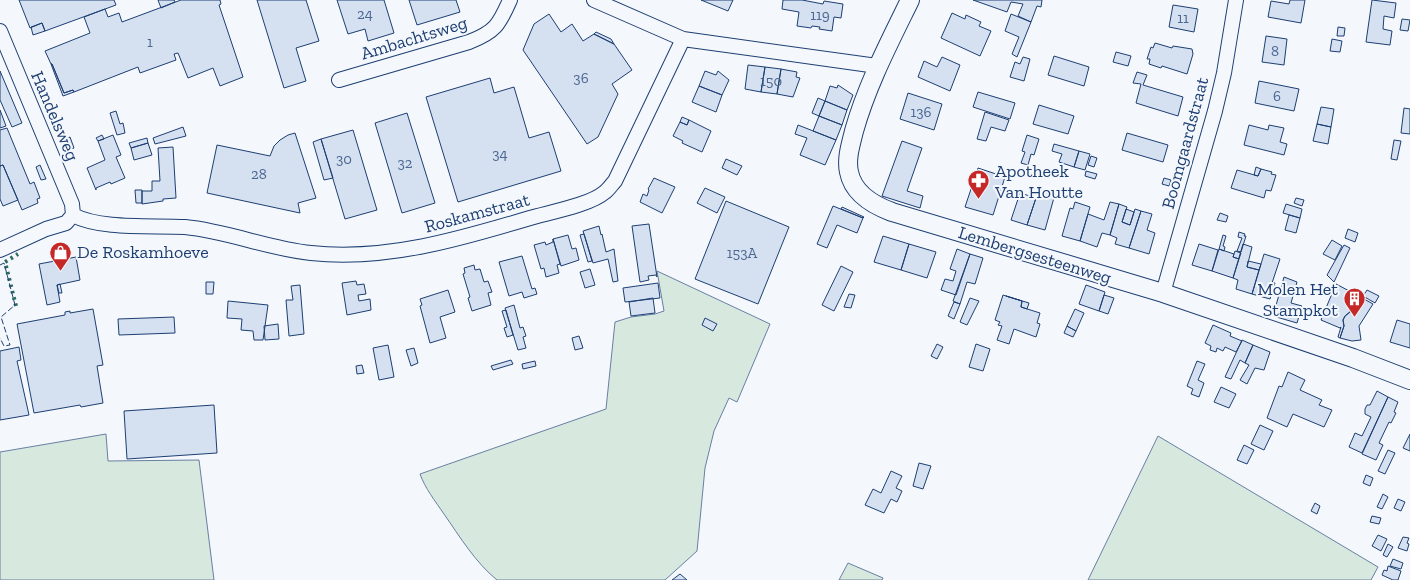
<svg xmlns="http://www.w3.org/2000/svg" width="1410" height="580" viewBox="0 0 1410 580" font-family="'Zilla Slab',serif">
<style>
.green{fill:#d7e8df;stroke:#687fa3}
.building{fill:#d5e0f0;stroke:#1d3f73}
.lines{fill:none;stroke-linecap:round;stroke-linejoin:round}
.minor-casing{stroke:#1d3f73;stroke-width:16}
.tertiary-casing{stroke:#1d3f73;stroke-width:20}
.minor{stroke:#f4f7fb;stroke-width:14}
.tertiary{stroke:#f4f7fb;stroke-width:18}
.hedge{stroke:#2c6c60;stroke-width:4;stroke-dasharray:2.5 4;stroke-linecap:butt}
.fence{stroke:#1d3f73;stroke-width:1;stroke-dasharray:6 2.5;stroke-linecap:butt}
.labels{text-anchor:middle;dominant-baseline:central;stroke-width:4;stroke-linejoin:round;paint-order:stroke}
.number-label{font-size:15px;fill:#4b6792}
.street-label{font-size:18px;fill:#1d3f73;stroke:#f4f7fb}
.poi-label{font-size:18px;fill:#1d3f73;stroke:#f4f7fb;text-anchor:start}
</style>
<rect width="100%" height="100%" fill="#f4f7fb"/>
<path class="green" d="M657 271 770 324 737 402 729 398 714 431 705 468 697 551 665 580H497C475 562 460 537 444 514 435 501 425 488 420 474L606 409 615 322 631 317 655 314 664 311Z
M106 434 108 461 199 460 214 580H0V452Z
M1158 436 1378 567 1371 580H1088Z
M848 563 883 578 882 580H839Z"/>
<path class="building" d="M19 0H114L116 5 45 31 42 23 30 28Z
M158 0H174L175 2 161 8Z
M181 0H220L221 4 219 5 243 77 220 86 213 68 188 78 178 53 174 54 176 60 140 73 138 67 74 92 73 90 64 93 52 64H51L45 51 90 33 84 17 105 9 108 17 119 13 122 22Z
M257 0H306L319 41 296 48 306 81 284 88Z
M337 0H384L394 33 368 41 365 29 348 34Z
M409 0H456L460 12 417 25Z
M701 0H733L728 11Z
M783 0H802L823 4 824 1 843 4 841 18 834 17 832 31 819 29 820 27 812 26 811 28 797 26 799 12 782 9Z
M973 0H1042L1041 7 1037 6 1031 22 1018 16 1023 4 1011 2 1007 12Z
M1290 0H1305L1301 23 1268 17 1271 1 1289 4Z
M1372 0 1396 3 1394 18 1384 16 1383 29 1392 31 1390 45 1366 42Z
M1173 5 1198 9 1194 32 1169 27Z
M952 13 965 19 966 15 981 22 979 26 991 31 980 56 941 38Z
M549 14 561 32 572 24 583 41 594 34 614 44 632 70 612 84 618 94 598 137 587 144 523 50 534 24Z
M1011 14 1031 22 1017 57 1012 54 1019 37 1005 31Z
M1402 19 1410 20 1408 31 1400 30Z
M42 23 45 31 33 35 31 27Z
M1338 27 1345 28 1344 36H1337Z
M596 32 611 39 614 44 594 34Z
M1266 36 1287 39 1284 65 1262 62Z
M1332 39 1342 41 1340 52 1330 51Z
M1155 43 1172 48 1173 46 1192 49 1193 54 1187 74 1162 66 1161 68 1149 64 1150 59H1147L1151 47 1153 48Z
M1116 52 1131 56 1128 66 1113 62Z
M1054 56 1089 67 1084 86 1048 75Z
M942 57 960 65 950 91 918 77 924 61 937 67Z
M1023 57 1030 59 1024 81 1010 77 1015 62 1020 64Z
M51 64H52L64 93 73 90 74 92 63 96Z
M748 65 765 67 761 92 745 89Z
M765 67 781 69 777 94 761 92Z
M781 69 797 72 796 77 800 78 793 97 777 94Z
M0 71 22 123 12 127 0 100Z
M705 71 716 75 718 71 729 80 722 95 699 86Z
M1137 72 1147 75 1143 85 1183 97 1178 116 1136 103 1141 84 1133 83Z
M490 78 494 93 514 87 529 138 549 132 561 171 458 202 426 97Z
M1259 81 1299 89 1294 111 1255 103Z
M838 85 853 95 847 110 825 101 830 86 837 88Z
M699 86 722 95 716 112 692 102Z
M978 92 1015 103 1010 119 973 107Z
M908 93 942 104 934 130 900 119Z
M818 98 825 101 819 116 812 113Z
M825 101 847 110 842 125 819 116Z
M1039 105 1074 116 1068 134 1033 124Z
M1321 107 1334 109 1331 127 1317 124Z
M1404 108 1410 109V134L1401 133Z
M0 110 6 126 0 128Z
M116 111 120 124 123 123 125 133 117 135 110 113Z
M985 112 1009 120 1005 131 991 127 986 141 977 139Z
M407 113 435 203 402 213 375 123Z
M819 116 842 125 836 140 813 131Z
M682 117 689 120 687 125 680 122Z
M689 120 711 131 702 152 682 143 683 141 673 136 680 122 687 125Z
M1317 124 1331 127 1328 144 1313 141Z
M798 125 836 140 825 165 800 155 807 138 795 134Z
M1249 125 1268 130 1269 125 1284 128 1280 142 1287 144 1284 155 1244 145Z
M183 127 186 136 155 144 153 138Z
M7 128 30 184 34 182 40 198 37 199 38 203 22 210 3 165 0 166V130Z
M353 130 377 210 345 219 321 139Z
M295 133 316 198 298 203 300 213 207 193 217 145 270 156 274 146 280 140 288 135Z
M1127 133 1168 145 1163 162 1122 150Z
M102 135 104 139 98 141 96 138Z
M113 135 121 155 116 157 125 178 111 184 110 182 96 188V190L87 168 105 160 98 141Z
M1027 135 1039 139 1034 155 1031 154 1028 165 1021 163 1025 152 1022 151Z
M70 137 74 148 68 150 63 140Z
M147 138 148 143 131 148 129 143Z
M321 139 333 178 324 180 313 142Z
M1394 140 1401 141 1397 160 1391 159Z
M902 141 922 148 907 191 923 196 920 208 882 196Z
M148 143 152 155 134 160 131 148Z
M1054 144 1079 151 1074 167 1059 162 1062 154 1052 151Z
M173 147 176 198 163 199V201L142 204V191H152V181H160L158 148Z
M1079 151 1090 154 1085 170 1074 167Z
M1091 156 1097 158 1094 167 1088 165Z
M726 159 742 166 737 175 722 168Z
M3 165 18 200 3 206 0 199V166Z
M40 165 46 179 41 180 36 167Z
M1256 167 1261 169 1258 176 1254 175Z
M978 168 1005 177 993 215 965 207Z
M1261 169 1272 172 1271 174 1276 175 1271 191 1266 190 1264 198 1231 188 1237 170 1258 176Z
M1086 171 1097 174 1095 179 1085 176Z
M654 178 675 187 662 213 640 202 643 194 647 196 649 190 648 189Z
M1164 178 1171 180 1169 186 1162 184Z
M705 188 725 197 717 213 697 203Z
M1039 189 1055 194 1045 230 1027 225Z
M135 190H142V203H136Z
M1020 193 1036 198 1027 225 1011 220Z
M1296 198 1304 200 1302 206 1294 203Z
M726 201 789 227 758 304 695 279Z
M1075 202 1090 207 1080 241 1062 236 1070 208 1073 209Z
M1110 202 1119 204 1110 235 1102 233 1097 247 1080 241 1088 214 1104 220Z
M1119 204 1127 207 1122 222 1130 225 1135 209 1141 211 1129 248 1115 244 1117 238 1110 235Z
M1286 204 1302 209 1300 218 1283 213Z
M833 206 863 218 857 233 837 225 827 248 817 244Z
M842 207 864 217 863 218 841 209Z
M1126 209 1134 212 1130 225 1122 222Z
M1141 211 1152 214 1147 230 1155 233 1149 254 1129 248Z
M1220 213 1228 216 1226 222 1217 220Z
M1289 215 1300 218 1296 233 1285 230Z
M649 224 657 277 656 275 648 276 649 280 640 282 632 226Z
M599 226 601 235 602 234 606 252 614 249 618 281 613 282 608 259 593 263 583 231Z
M1348 229 1358 233 1355 242 1345 238Z
M1239 232 1245 234 1244 236H1246L1241 252 1237 251 1242 238 1238 237Z
M584 234 592 261 588 262 580 235Z
M568 235 572 249 576 248 579 260 561 266 553 239Z
M1223 235 1226 236 1223 246 1225 247 1224 251 1219 249Z
M883 236 909 244 901 270 874 262Z
M553 239 560 264 557 265 559 273 546 277 544 268 541 269 534 245 545 242 546 245 553 242Z
M1332 240 1342 246 1335 260 1323 254Z
M909 244 936 252 927 278 901 270Z
M1199 244 1218 250 1212 271 1192 265Z
M1243 244 1252 247 1247 267 1259 270 1252 294 1236 289 1238 280 1233 278Z
M1344 245 1350 248 1334 282 1327 275Z
M957 249 970 254 956 295 941 290 945 279 953 281 956 271 950 269Z
M1219 249 1234 254 1233 257 1239 259 1233 278 1212 271Z
M1235 251 1241 253 1239 259 1233 257Z
M970 254 983 258 975 284 967 282 960 304 953 301Z
M1264 254 1280 259 1272 283H1275L1270 299 1252 294Z
M522 256 532 289 535 288 537 294 524 298 522 292 509 296 499 262Z
M76 257 80 280 57 285 60 302 47 305 39 264Z
M1248 261 1261 264 1259 270 1247 267Z
M474 265 475 270 480 269 484 282 488 281 492 292 488 293 491 305 472 311 468 298 470 297 463 274 465 273 464 268Z
M841 266 853 272 834 311 822 305Z
M590 269 595 285 585 288 580 272Z
M1284 277 1297 282 1291 303 1302 306 1297 323 1273 316Z
M356 281 357 285 364 284 366 294 358 295 359 301 370 299 371 310 347 315 342 283Z
M206 282H214L213 294H206Z
M658 283 660 298 625 302 623 288Z
M60 284 62 293H59L57 285Z
M1336 284 1355 294 1350 312 1345 316 1343 320 1344 326 1340 338 1338 337 1341 327 1340 328 1321 320Z
M300 285 304 334 289 336 286 300H293L291 286Z
M1086 285 1105 292 1099 311 1079 304Z
M448 290 455 312 440 317 446 338 430 343 420 306 422 305 420 299Z
M1367 290 1379 296 1375 303 1363 296Z
M849 294 855 295 851 308 844 307Z
M1355 294 1373 304 1359 326 1361 340 1352 341 1340 338 1344 326 1343 320 1345 316 1350 312Z
M1003 295 1022 301 1021 307 1040 313 1037 323 1040 324 1036 337 1014 329 1009 344 997 340 1002 326 998 325 1000 322 995 320Z
M1104 295 1114 298 1108 314 1099 311Z
M1006 296 1029 303 1027 309 1021 307 1022 301Z
M653 298 655 313 631 316 629 302Z
M970 298 979 301 967 325 960 322Z
M228 301 268 305 263 340H254L253 331 241 330 242 319 227 318Z
M954 302 960 304 954 319 948 316Z
M514 305 520 328 523 327 526 336 523 337 526 348 518 350 505 308Z
M93 309 103 365 97 366 103 403 81 407 80 405 34 413 17 324 65 315V312L70 311V313Z
M1075 309 1084 313 1076 331 1067 326Z
M506 310 513 335 507 337 504 328 507 327 502 311Z
M174 317 175 333 119 335 118 319Z
M705 318 717 324 713 331 702 325Z
M1397 320 1410 324V348L1390 342Z
M278 324 279 339 265 340 264 326Z
M1213 325 1231 333 1230 336 1242 341 1236 352 1225 347 1223 351 1217 348 1216 352 1210 350 1211 346 1205 343Z
M1067 326 1076 331 1073 337 1064 333Z
M579 336 583 348 575 350 572 338Z
M1242 340 1253 345 1245 363 1240 360 1231 379 1225 377Z
M937 344 943 347 937 359 931 356Z
M976 344 990 349 983 371 969 367Z
M388 345 394 377 379 380 373 348Z
M1253 345 1270 352 1264 370 1255 368 1247 384 1240 380 1249 365 1245 363Z
M19 347 21 360 17 361 29 415 0 420V351Z
M414 348 418 363 411 366 406 350Z
M511 360 513 364 493 370 491 366Z
M535 361 536 366 523 369 522 364Z
M1197 361 1205 364 1198 380 1204 383 1199 397 1191 394 1193 389 1187 386Z
M362 365 364 373 357 374 356 366Z
M1288 372 1305 380 1300 390 1322 400 1319 405 1332 410 1324 427 1293 414 1287 427 1267 418 1279 386 1282 387Z
M1221 387 1236 394 1229 408 1214 402Z
M1377 391 1388 397 1362 453 1349 447 1355 433 1362 436 1371 417 1365 414V409L1367 405H1370Z
M1388 397 1398 402 1394 412 1396 413 1391 423 1389 422 1379 443 1383 445 1376 460 1362 454Z
M214 405 217 453 127 459 124 411Z
M1260 425 1273 431 1264 450 1251 444Z
M1410 434V451L1403 448Z
M1244 445 1254 450 1247 464 1237 460Z
M1388 450 1395 453 1385 474 1378 471Z
M919 463 931 466 923 489 913 486Z
M891 471 902 476 896 488 902 491 897 502 891 499 884 513 865 505 873 489 881 493Z
M1366 475 1373 478 1370 486 1363 483Z
M1383 494 1388 497 1382 509 1377 507Z
M1398 499 1405 502 1401 511 1394 508Z
M1315 503 1320 506 1317 514 1311 511Z
M1372 516 1381 518 1379 524 1370 522Z
M1378 535 1387 539 1381 551 1372 546Z
M1403 537 1409 538 1407 543 1409 544 1407 551 1398 548Z
M1388 544 1393 547 1387 557 1383 555Z
M1393 559 1403 563 1401 569 1390 566Z
M1388 566 1401 571 1398 580H1393L1382 575 1384 570 1387 571Z
M680 574 687 580H672Z"/>
<g class="lines">
<defs>
<path id="minor" d="M594 0 683 39
M0 31 72 204 73 215
M339 80 469 42C495 32 499 25 510 0
M73 215C101 230 153 225 185 227 228 231 269 249 311 253 386 261 460 239 530 218 551 212 590 205 605 192 609 189 612 184 615 181L683 39 877 66
M0 250 46 229 66 223 73 215
M1163 293 1215 111 1224 73 1236 0"/>
<path id="tertiary" d="M910 0C889 43 867 85 854 131 851 144 846 158 849 172 853 193 873 205 892 212L1163 293 1353 358 1410 380"/>
</defs>
<use href="#minor" class="minor-casing"/>
<use href="#tertiary" class="tertiary-casing"/>
<use href="#minor" class="minor"/>
<use href="#tertiary" class="tertiary"/>
<path class="hedge" d="M16 306 5 262 18 254"/>
<path class="fence" d="M0 265 4 263 15 305 1 317 10 345 4 346 0 338"/>
</g>
<defs>
<symbol id="pharmacy-pin" viewBox="-11 -11 22 30"><path d="M0 17L-7.5 6A9.5 9.5 0 1 1 7.5 6Z" fill="#c62828" stroke="#f4f7fb"/><path d="M-2-6h4v4h4v4h-4v4h-4v-4h-4v-4h4Z" fill="#fff"/></symbol>
<symbol id="shop-pin" viewBox="-11 -11 22 30"><path d="M0 17L-7.5 6A9.5 9.5 0 1 1 7.5 6Z" fill="#c62828" stroke="#f4f7fb"/><path d="M-5-2.5h2.3a2.7 3.5 0 0 1 5.4 0H5L5.5 6h-11ZM-1.5-2.5h3a1.5 2.3 0 0 0-3 0Z" fill="#fff"/></symbol>
<symbol id="building-pin" viewBox="-11 -11 22 30"><path d="M0 17L-7.5 6A9.5 9.5 0 1 1 7.5 6Z" fill="#c62828" stroke="#f4f7fb"/><path d="M-4-6H4V6H1V3H-1V6H-4ZM-2.5-4.3h1.7v1.8h-1.7ZM.8-4.3h1.7v1.8H.8ZM-2.5-1h1.7V.8h-1.7ZM.8-1h1.7V.8H.8Z" fill="#fff"/></symbol>
</defs>
<g fill-rule="evenodd">
<use href="#pharmacy-pin" x="966" y="168" width="25" height="34"/>
<use href="#shop-pin" x="48" y="240" width="25" height="34"/>
<use href="#building-pin" x="1342" y="286" width="25" height="34"/>
</g>
<g class="labels">
<g class="number-label">
<text x="365" y="14">24</text>
<text x="820" y="15">119</text>
<text x="1183" y="18">11</text>
<text x="150" y="42">1</text>
<text x="1275" y="51">8</text>
<text x="581" y="78">36</text>
<text x="771" y="81">150</text>
<text x="1277" y="96">6</text>
<text x="921" y="112">136</text>
<text x="500" y="154">34</text>
<text x="344" y="159">30</text>
<text x="405" y="163">32</text>
<text x="259" y="174">28</text>
<text x="742" y="253">153A</text>
</g>
<g class="street-label">
<text transform="translate(414 38) rotate(-17)">Ambachtsweg</text>
<text transform="translate(55 116) rotate(67)">Handelsweg</text>
<text transform="translate(1185 143) rotate(-75)">Boomgaardstraat</text>
<text transform="translate(477 213) rotate(-15)">Roskamstraat</text>
<text transform="translate(1035 255) rotate(17)">Lembergsesteenweg</text>
</g>
<g class="poi-label">
<text x="995" y="171">Apotheek<tspan x="995" dy="21">Van Houtte</tspan></text>
<text x="77" y="252">De Roskamhoeve</text>
<text x="1338" y="289" text-anchor="end">Molen Het<tspan x="1338" dy="21">Stampkot</tspan></text>
</g>
</g>
</svg>
